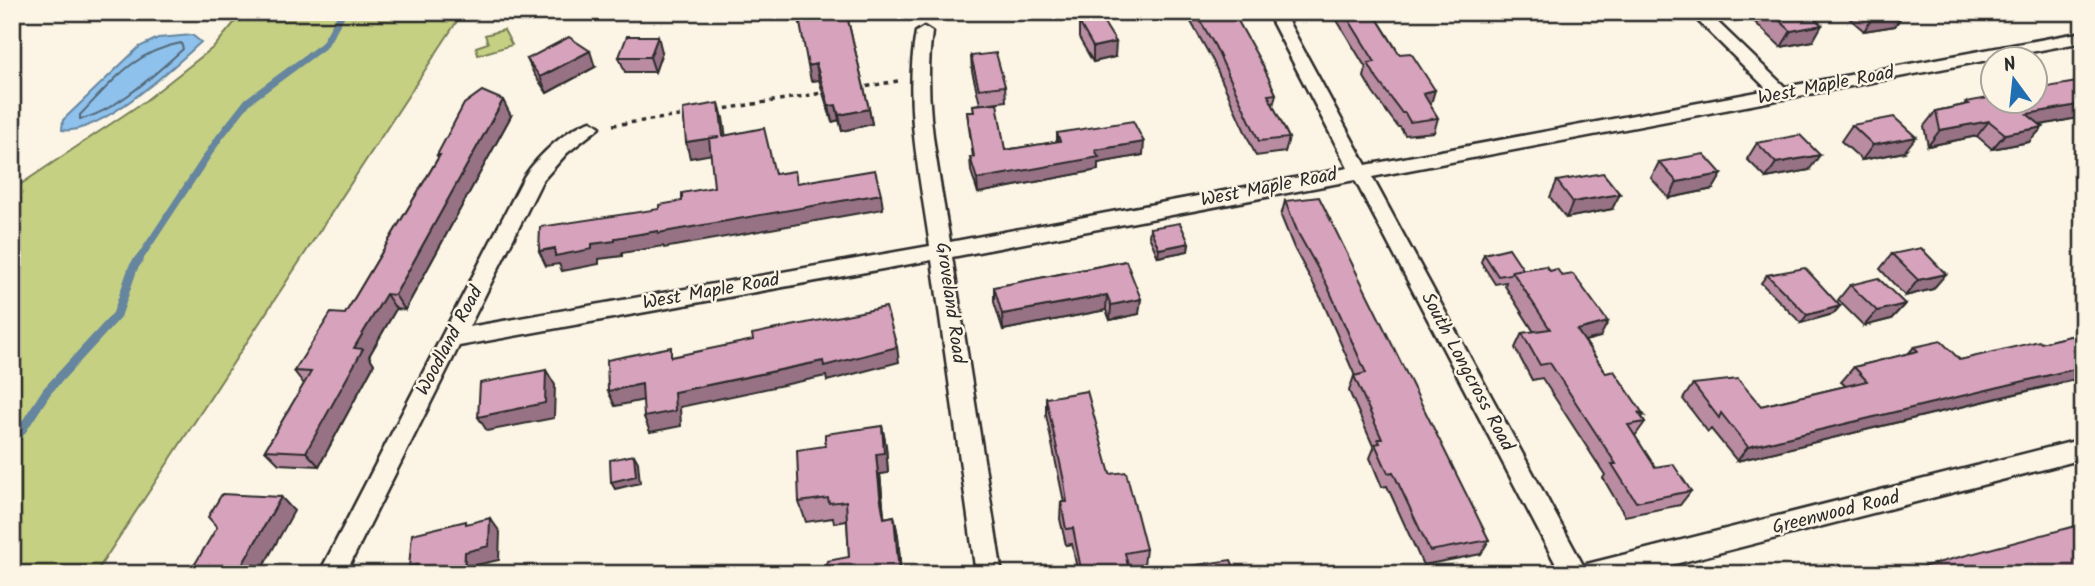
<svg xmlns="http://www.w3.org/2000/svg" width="2095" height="586" viewBox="0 0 2095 586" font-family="Kalam,sans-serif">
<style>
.green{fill:#c5d083;stroke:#787e57;stroke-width:2}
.water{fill:#8ec1eb;stroke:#66859e;stroke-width:2}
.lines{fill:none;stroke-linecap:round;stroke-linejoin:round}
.shore{stroke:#536778;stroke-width:2}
.stream-far1{stroke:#66859e;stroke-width:7}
.stream{stroke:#66859e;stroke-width:9}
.minor-casing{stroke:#2b2b2b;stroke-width:5}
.path{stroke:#2b2b2b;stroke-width:3.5;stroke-dasharray:4.5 4.5;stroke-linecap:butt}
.minor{fill:#fcf5e5;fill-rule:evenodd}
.wall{fill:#b98ca2;stroke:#2b2b2b;stroke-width:2}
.shaded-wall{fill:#967284;stroke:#2b2b2b;stroke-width:2}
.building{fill:#d7a3bc;stroke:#2b2b2b;stroke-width:2}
.labels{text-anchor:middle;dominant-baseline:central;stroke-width:5;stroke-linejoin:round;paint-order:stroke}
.street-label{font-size:19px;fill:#2b2b2b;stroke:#fcf5e5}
</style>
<rect width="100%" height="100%" fill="#fcf5e5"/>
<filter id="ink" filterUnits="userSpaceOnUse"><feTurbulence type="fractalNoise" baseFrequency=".0143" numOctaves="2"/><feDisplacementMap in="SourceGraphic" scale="14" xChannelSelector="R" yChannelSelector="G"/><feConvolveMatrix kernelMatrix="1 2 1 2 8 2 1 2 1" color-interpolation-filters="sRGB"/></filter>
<g filter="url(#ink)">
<path class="green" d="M243 12H463L95 574H12V190L145 101 215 46Z
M504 30 512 45 478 55 476 47 488 43 485 35Z"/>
<path class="water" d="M192 35 201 42C174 67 98 136 62 130L63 120 139 47 158 38Z"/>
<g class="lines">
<path class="shore" d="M181 43 183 49C157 72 114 113 80 119V115C112 82 133 52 181 43Z"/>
<path class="stream-far1" d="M138 261 219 138 248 101 324 45 343 12"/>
<path class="stream" d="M12 445 47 391 117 315 133 268 139 259"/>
<defs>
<path id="minor" d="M1267 12H1283L1366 165 1768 90 1689 12H1707L1785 87 2083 32V42L1372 177 1583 565 2083 439V459L1636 574H1561L1355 180 952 257 1002 574H976L932 260 459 346 345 574H319L524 177C538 156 567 128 591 121L600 127 567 153 542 181 469 327 930 246C920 175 903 104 916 32L924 27 932 32C922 103 939 172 950 242L1348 168Z"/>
</defs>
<use href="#minor" class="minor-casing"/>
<path class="path" d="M858 88 898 81
M717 110 829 92
M613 125 687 115"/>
<use href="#minor" class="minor"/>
</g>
<path class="wall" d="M810 12H846L869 109 872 124 842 131 839 120 832 122 819 80 811 81Z
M1192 12H1233L1276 94 1273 106 1289 138 1285 152 1256 156 1213 61 1191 22Z
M1326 12H1373L1431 104 1430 105 1438 118 1434 132 1405 135 1400 127H1398L1373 93 1364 77 1366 68 1335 17 1329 18Z
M1744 12H1807L1813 41 1781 47Z
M1842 12H1904L1895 26 1864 31Z
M1079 22 1115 57 1093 62 1079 38Z
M662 52 655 72H625L619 57Z
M971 56 1005 86 1006 101 990 103 1005 150 1057 142V133L1143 155 1098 163V170L978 193 971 171 970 157H973L967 112H974L973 105 980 104 972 71Z
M527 59 595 67 547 93 534 74Z
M1966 102 2083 117 2040 125 2029 142 1992 149 1977 136 1928 146 1924 126 1936 111 1964 105Z
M511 116 405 310 396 309 369 356 374 364 319 466 279 464 265 450 304 384 294 371 345 314 438 158 437 155Z
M1852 125 1904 152 1862 160 1841 141Z
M1757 143 1809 170 1766 178 1747 159Z
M1659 162 1713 189 1669 198 1651 178Z
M1557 181 1612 209 1566 218 1550 197Z
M1285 201 1489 540 1481 554 1423 565 1387 486 1382 487 1370 458 1374 448 1349 391 1354 376H1355L1322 300 1294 248 1281 216Z
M1150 228 1189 243 1188 251 1158 257 1149 236Z
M1484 254 1523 269 1600 337 1585 341 1606 373 1644 415 1642 417 1645 422 1635 436 1655 467 1691 491 1680 505 1625 516 1603 478 1605 475 1542 378 1532 380 1515 348 1522 333 1534 332 1505 286 1506 282 1495 284 1481 262Z
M1892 254 1933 289 1905 296 1880 269Z
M1126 261 1139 314 1110 320 1106 310 1003 330 994 302V287Z
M1767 275 1840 306 1833 314 1801 323 1761 283Z
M1850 285 1905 304 1891 319 1864 326 1838 300Z
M2083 333V378L1737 461 1711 429 1708 432 1683 399 1693 384 1761 406 1846 386 1841 382 1854 367 1908 354 1914 347 1960 360 2041 343Z
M1046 398 1110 474 1146 549 1144 565 1128 568 1130 574H1078L1072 544 1066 545 1060 519 1061 502H1064L1046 415Z
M882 426 886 446 888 473 880 474 884 515 885 518 894 516 898 536 901 574H828L849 557 847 521 834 523 833 518 806 522 799 502 825 446Z"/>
<path class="shaded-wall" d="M1895 12H1904L1895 26 1864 31 1874 15Z
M1822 25 1813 41 1781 47 1791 31Z
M658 36 662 52 655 72 650 57Z
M1116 42 1115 57 1093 62V47Z
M590 51 595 67 547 93 540 77Z
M816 64 819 80 811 81 808 66Z
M1435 90 1431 104 1418 107 1423 93Z
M503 100 511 116 405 310 395 295Z
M719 103 723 118 728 151 723 136Z
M2083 104V117L2014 130 2027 114Z
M836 105 839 120 832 122 829 106Z
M869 109 872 124 842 131 839 115Z
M1989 121 1977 136 1928 146 1940 130Z
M2043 127 2029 142 1992 149 2005 134Z
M719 137 724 152 690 158 686 142Z
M1916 137 1904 152 1862 160 1873 145Z
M1144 142 1143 155 1098 163V170L978 193 977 179 1095 150Z
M1820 155 1809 170 1766 178 1776 163Z
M1722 174 1713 189 1669 198 1677 182Z
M881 194 883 209 664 248 663 246 622 253V256L599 259V264L562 271 559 264 546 266 539 251 592 244 615 238Z
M1620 194 1612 209 1566 218 1573 202Z
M1189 243 1188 251 1158 257 1159 249Z
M1946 274 1933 289 1905 296 1918 280Z
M386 294 396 309 369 356 374 364 319 466 306 452 354 348Z
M1107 295 1106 310 1003 330 1002 314Z
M1141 299 1139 314 1110 320 1111 305Z
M1905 304 1891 319 1864 326 1877 311Z
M1840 306 1833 314 1801 323 1807 315Z
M1608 322 1600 337 1569 345 1577 330Z
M897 347 899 362 827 381 826 376 680 407 681 426 650 432 644 417 674 392 823 361Z
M2083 367V378H2080L1737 461 1748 447Z
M546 370 555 385 554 418 487 431 478 417Z
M642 384 649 399 615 406 608 391Z
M882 426 886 446 888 473 880 474 884 515 880 495 876 454Z
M634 455 638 462 640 483 615 489 611 482Z
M281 497 294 511 259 574H237Z
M894 516 898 536 901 574H899Z
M490 518 500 532 499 560 476 565V574H464L465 552Z
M417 565 425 574H415L409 567Z"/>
<path class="building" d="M811 12H846L869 109 839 115 836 105 829 106 816 64 808 66 799 18 812 16Z
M1195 12H1233L1263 66 1276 94 1268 95 1289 138 1259 141 1215 46Z
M1344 12H1373L1399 54 1411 53 1435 90 1423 93 1438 118 1410 122 1405 113H1402L1377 79 1368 63 1375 62Z
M1770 12H1807L1822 25 1791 31Z
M1870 12H1895L1874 15Z
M1101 18 1116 42 1093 47 1079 22Z
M627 36H658L650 57H619Z
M569 37 590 51 540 77 527 59Z
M996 53 1005 86 979 89 971 56Z
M2083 81V104L2027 114 2043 127 2005 134 1989 121 1940 130 1936 111 1969 104 1966 102 1993 97V102H2035V89Z
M482 91 503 100 395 295 386 294 354 348 363 349 306 452 265 450 311 372 294 371 331 313 345 314 440 155H437L464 104Z
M719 103 723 136 764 128 775 174 795 171 797 183 875 170 881 194 658 233V231L615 238V241L592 244V249L555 256V248L539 251 540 227 659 209V205L682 201V193L714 187 709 138 719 137 686 142 683 109Z
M997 103 1005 150 1060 141 1057 133 1133 121 1144 142 1095 150 1099 157 977 179 970 157H974L967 112H974L973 105Z
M1894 117 1916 137 1873 145 1852 125Z
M1800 135 1820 155 1776 163 1757 143Z
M1704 154 1722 174 1677 182 1659 162Z
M1603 173 1620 194 1573 202 1557 181Z
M1319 197 1489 540 1430 551 1393 472 1388 473 1375 444 1380 443 1378 439H1382L1354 376 1366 373 1327 285 1298 233 1285 201Z
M1180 223 1189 243 1159 249 1150 228Z
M1509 248 1523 269 1512 271 1510 274 1498 276 1484 254Z
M1921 248 1946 274 1918 280 1892 254Z
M1126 261 1141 299 1111 305 1107 295 1002 314 994 287Z
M1546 266 1550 271 1557 269 1562 276 1573 274 1608 322 1577 330 1606 373 1614 371 1644 415 1638 412 1645 422 1628 425 1655 467 1673 464 1691 491 1636 502 1612 464H1616L1550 363 1540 365 1522 333 1550 329 1512 271Z
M1805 268 1840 306 1807 315 1767 275Z
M1878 278 1905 304 1877 311 1850 285Z
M886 307 897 347 824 366 823 361 674 392 675 411 644 417 642 384 608 391 607 360 671 347V357L753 340 752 334Z
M2083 333V367L1748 447 1721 413 1719 418 1693 384 1738 379 1761 406 1867 381 1854 367 1918 351 1914 347 1941 341 1960 360 2039 341 2041 343Z
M546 370 545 403 478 417 480 383Z
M1087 391 1110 474 1126 472 1146 549 1125 553 1130 574H1082L1073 528 1066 529 1061 502H1067L1064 481 1046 398Z
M882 426 884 453 876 454 880 495 884 518 894 516 899 574H828L827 561 849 557 846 501 829 503 828 498 799 502 797 450 825 446V434Z
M634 455 636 476 611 482 610 460Z
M222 494 281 497 237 574H189L217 527 208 517Z
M490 518 489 546 465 552 464 574H417V565L409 567 412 534 466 521V524Z
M2083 524V574H1896Z
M1231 560 1234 567 1245 566 1247 574H1191L1189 566Z"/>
</g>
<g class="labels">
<g class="street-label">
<text transform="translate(1826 86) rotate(-11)">West Maple Road</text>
<text transform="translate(1269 188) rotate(-11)">West Maple Road</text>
<text transform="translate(711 292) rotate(-10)">West Maple Road</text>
<text transform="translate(950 303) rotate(82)">Groveland Road</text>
<text transform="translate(450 341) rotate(-62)">Woodland Road</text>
<text transform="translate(1467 372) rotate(62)">South Longcross Road</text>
<text transform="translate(1836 513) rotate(-14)">Greenwood Road</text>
</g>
</g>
<rect width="2095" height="586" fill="none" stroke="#fcf5e5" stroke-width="42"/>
<rect x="21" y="21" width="2053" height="544" fill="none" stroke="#2b2b2b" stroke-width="2.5" filter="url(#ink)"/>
<g transform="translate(2014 80) rotate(345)"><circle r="33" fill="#fcf5e5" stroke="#a8a49b" stroke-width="2"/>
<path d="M0-5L12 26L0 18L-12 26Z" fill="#1f6fb2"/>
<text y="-10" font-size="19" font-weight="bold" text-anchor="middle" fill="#2b2b2b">N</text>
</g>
</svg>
